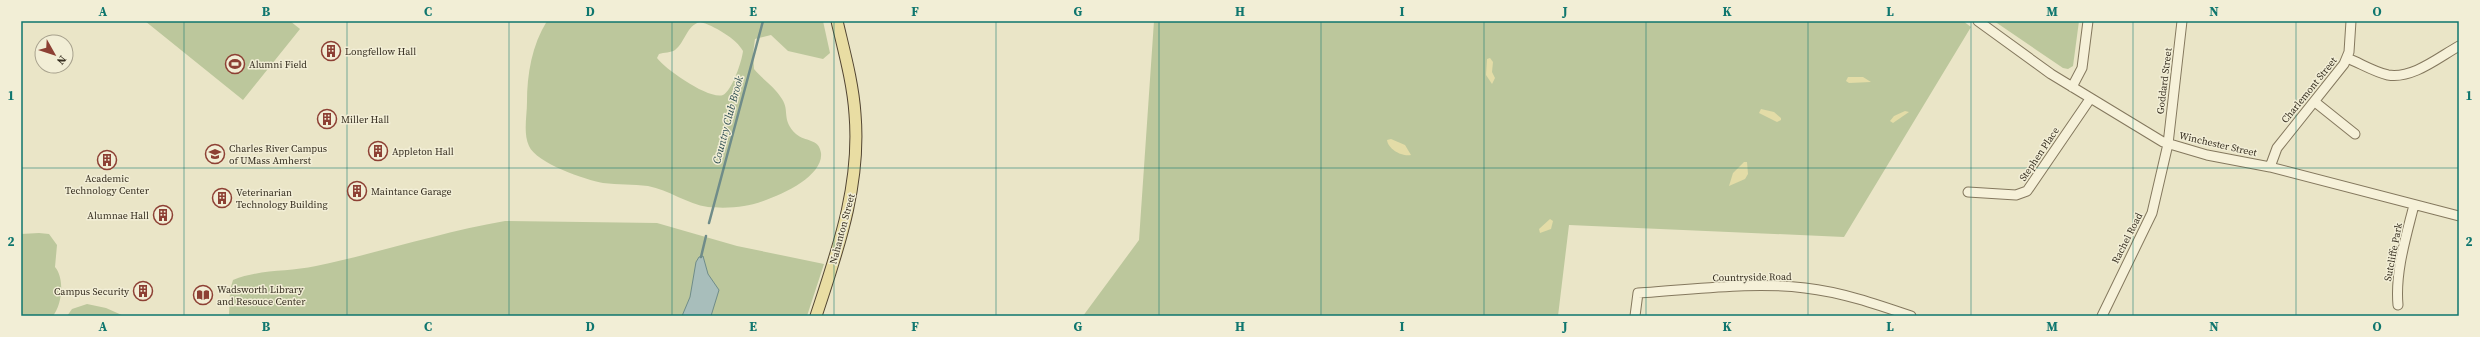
<svg xmlns="http://www.w3.org/2000/svg" width="2480" height="337" viewBox="0 0 2480 337" font-family="'Source Serif 4',serif">
<style>
.green{fill:#bcc79c;fill-rule:evenodd}
.sand{fill:#e3dca7}
.water{fill:#a8bebb;stroke:#6f8c89}
.lines{fill:none;stroke-linecap:round;stroke-linejoin:round}
.stream{stroke:#6f8c89;stroke-width:2.5}
.minor-casing{stroke:#84785e;stroke-width:11}
.major-casing{stroke:#524532;stroke-width:13}
.minor{stroke:#f6f1d9;stroke-width:9}
.major{stroke:#e9dda3;stroke-width:11}
.grid{fill:none;stroke:#0f766e;stroke-width:1;stroke-opacity:0.55}
.labels{text-anchor:middle;dominant-baseline:central;stroke-width:3;stroke-linejoin:round;paint-order:stroke}
.poi-label{font-size:10px;fill:#362e20;stroke:#f2eed6;text-anchor:start}
.street-label{font-size:10px;fill:#362e20;stroke:#f2eed6}
.water-label{font-size:11px;font-style:italic;fill:#315154;stroke:#f2eed6}
.neatline{fill:none;stroke:#0f766e;stroke-width:1.5}
.grid-label{font-size:13px;text-anchor:middle;font-weight:bold;fill:#0f766e}
</style>
<rect width="100%" height="100%" fill="#eae5c7"/>
<path class="green" d="M145 21H290L300 29 243 100Z
M547 21H823L830 53 823 59 788 51 771 35 755 39 753 54 754 69C763 80 775 87 782 99 790 111 781 120 796 134 805 142 819 138 821 153 824 180 765 203 744 206 733 208 719 208 708 207 687 204 669 190 648 186 633 184 618 185 603 183 586 180 536 163 529 146 523 133 527 116 527 102 527 74 532 45 547 21ZM700 22C713 25 737 39 743 51 742 61 732 91 723 95 709 100 665 69 657 58L659 54C664 52 671 53 675 50 686 41 686 26 700 22Z
M1154 21H1963L1971 27 1844 237 1569 225 1558 316H1083L1139 240Z
M1994 21H2079L2073 66 2068 69 2063 68Z
M505 221 657 223 737 246 824 264 807 316H229L230 290 233 280C260 269 288 272 316 266 379 253 441 232 505 221Z
M39 233 49 234 57 245 55 267C65 279 62 304 53 316H21V234Z
M87 304 106 308 124 316H67L72 309Z"/>
<path class="sand" d="M1490 58 1493 62 1492 72 1495 78 1492 84 1486 75 1487 59Z
M1848 77H1863L1871 82 1849 83 1846 81Z
M1761 109 1774 112 1781 118V120L1777 122 1759 113Z
M1905 111 1909 112 1893 123 1890 121 1894 116Z
M1391 139 1405 145 1411 155C1402 157 1388 149 1387 140Z
M1744 162H1747L1748 174 1745 179 1729 186 1733 173Z
M1550 219 1553 221 1551 229 1540 233 1539 229Z"/>
<path class="water" d="M703 256 708 274 719 290 711 316H682L690 297 696 262 699 257Z"/>
<g class="lines">
<path class="stream" d="M709 223 763 21
M701 257 706 236"/>
<defs>
<path id="minor" d="M1978 21 2051 74 2163 142 2207 155 2270 167 2459 216
M2347 58C2360 63 2374 72 2388 75 2413 79 2439 57 2459 46
M2072 87 2082 68 2088 21
M2315 102 2355 134
M2270 167 2277 148 2344 64 2349 52 2351 21
M1968 192 2016 195 2027 191 2090 99
M2398 305C2395 272 2406 237 2414 205
M1635 316 1638 293C1692 290 1752 281 1805 288 1841 292 1876 304 1911 316
M2102 316 2152 213 2168 144 2182 21"/>
<path id="major" d="M816 316C838 249 861 185 855 114 853 83 844 51 837 21"/>
</defs>
<use href="#minor" class="minor-casing"/>
<use href="#major" class="major-casing"/>
<use href="#minor" class="minor"/>
<use href="#major" class="major"/>
</g>
<path class="grid" d="M184 21V316M347 21V316M509 21V316M672 21V316M834 21V316M996 21V316M1159 21V316M1321 21V316M1484 21V316M1646 21V316M1808 21V316M1971 21V316M2133 21V316M2296 21V316M21 168H2459"/>
<defs>
<symbol id="building-ring" viewBox="-11 -11 22 22"><circle r="9.5" fill="#f2eed6" stroke="#8d4034" stroke-width="1.5"/><path d="M-4-6H4V6H1V3H-1V6H-4ZM-2.5-4.3h1.7v1.8h-1.7ZM.8-4.3h1.7v1.8H.8ZM-2.5-1h1.7V.8h-1.7ZM.8-1h1.7V.8H.8Z" fill="#8d4034"/></symbol>
<symbol id="stadium-ring" viewBox="-11 -11 22 22"><circle r="9.5" fill="#f2eed6" stroke="#8d4034" stroke-width="1.5"/><path d="M0-5a6.5 5 0 1 0 0 10a6.5 5 0 1 0 0-10ZM-3.5-1.8h7v3.6h-7Z" fill="#8d4034"/></symbol>
<symbol id="university-ring" viewBox="-11 -11 22 22"><circle r="9.5" fill="#f2eed6" stroke="#8d4034" stroke-width="1.5"/><path d="M0-5L7-2L0 1L-7-2ZM-4 1L0 2.5L4 1V4Q0 6-4 4Z" fill="#8d4034"/></symbol>
<symbol id="library-ring" viewBox="-11 -11 22 22"><circle r="9.5" fill="#f2eed6" stroke="#8d4034" stroke-width="1.5"/><path d="M-6-4Q-3-5.5-.7-3.5V5Q-3 3-6 4ZM6-4Q3-5.5 .7-3.5V5Q3 3 6 4Z" fill="#8d4034"/></symbol>
</defs>
<g fill-rule="evenodd">
<use href="#building-ring" x="320" y="40" width="22" height="22"/>
<use href="#stadium-ring" x="224" y="53" width="22" height="22"/>
<use href="#building-ring" x="316" y="108" width="22" height="22"/>
<use href="#building-ring" x="367" y="140" width="22" height="22"/>
<use href="#university-ring" x="204" y="143" width="22" height="22"/>
<use href="#building-ring" x="96" y="149" width="22" height="22"/>
<use href="#building-ring" x="346" y="180" width="22" height="22"/>
<use href="#building-ring" x="211" y="187" width="22" height="22"/>
<use href="#building-ring" x="152" y="204" width="22" height="22"/>
<use href="#building-ring" x="132" y="280" width="22" height="22"/>
<use href="#library-ring" x="192" y="284" width="22" height="22"/>
</g>
<g class="labels">
<g class="poi-label">
<text x="345" y="51">Longfellow Hall</text>
<text x="249" y="64">Alumni Field</text>
<text x="341" y="119">Miller Hall</text>
<text x="229" y="148">Charles River Campus<tspan x="229" dy="12">of UMass Amherst</tspan></text>
<text x="392" y="151">Appleton Hall</text>
<text x="107" y="178" text-anchor="middle">Academic<tspan x="107" dy="12">Technology Center</tspan></text>
<text x="371" y="191">Maintance Garage</text>
<text x="236" y="192">Veterinarian<tspan x="236" dy="12">Technology Building</tspan></text>
<text x="149" y="215" text-anchor="end">Alumnae Hall</text>
<text x="217" y="289">Wadsworth Library<tspan x="217" dy="12">and Resouce Center</tspan></text>
<text x="129" y="291" text-anchor="end">Campus Security</text>
</g>
<g class="street-label">
<text transform="translate(2164 81) rotate(-83)">Goddard Street</text>
<text transform="translate(2309 90) rotate(-51)">Charlemont Street</text>
<text transform="translate(2218 144) rotate(13)">Winchester Street</text>
<text transform="translate(2039 154) rotate(-56)">Stephen Place</text>
<text transform="translate(842 229) rotate(-75)">Nahanton Street</text>
<text transform="translate(2127 238) rotate(-63)">Rachel Road</text>
<text transform="translate(2393 252) rotate(-79)">Sutcliffe Park</text>
<text transform="translate(1752 277) rotate(-1)">Countryside Road</text>
</g>
<g class="water-label">
<text transform="translate(728 120) rotate(-75)">Country Club Brook</text>
</g>
</g>
<rect width="2480" height="337" fill="none" stroke="#f2eed6" stroke-width="44"/>
<g transform="translate(54 54) rotate(129)"><circle r="19" fill="#f2eed6" stroke="#a7a18d"/>
<path d="M0-3L7 15L0 10L-7 15Z" fill="#8d4034"/>
<text y="-6" font-size="11" font-weight="bold" text-anchor="middle" fill="#362e20">N</text>
</g>
<rect x="22" y="22" width="2436" height="293" class="neatline"/>
<g class="grid-label">
<text x="103" y="16">A</text>
<text x="266" y="16">B</text>
<text x="428" y="16">C</text>
<text x="590" y="16">D</text>
<text x="753" y="16">E</text>
<text x="915" y="16">F</text>
<text x="1078" y="16">G</text>
<text x="1240" y="16">H</text>
<text x="1402" y="16">I</text>
<text x="1565" y="16">J</text>
<text x="1727" y="16">K</text>
<text x="1890" y="16">L</text>
<text x="2052" y="16">M</text>
<text x="2214" y="16">N</text>
<text x="2377" y="16">O</text>
<text x="11" y="100">1</text>
<text x="2469" y="100">1</text>
<text x="11" y="246">2</text>
<text x="2469" y="246">2</text>
<text x="103" y="331">A</text>
<text x="266" y="331">B</text>
<text x="428" y="331">C</text>
<text x="590" y="331">D</text>
<text x="753" y="331">E</text>
<text x="915" y="331">F</text>
<text x="1078" y="331">G</text>
<text x="1240" y="331">H</text>
<text x="1402" y="331">I</text>
<text x="1565" y="331">J</text>
<text x="1727" y="331">K</text>
<text x="1890" y="331">L</text>
<text x="2052" y="331">M</text>
<text x="2214" y="331">N</text>
<text x="2377" y="331">O</text>
</g>
</svg>
